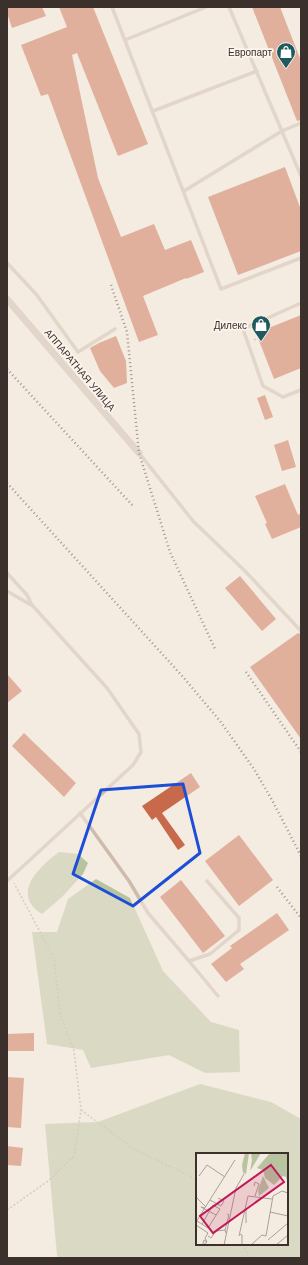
<svg xmlns="http://www.w3.org/2000/svg" width="308" height="1265" viewBox="0 0 308 1265" font-family="Helvetica,sans-serif">
<style>
.green{fill:#b8c4a0;fill-rule:evenodd}
.building{fill:#c8694b}
.lines{fill:none;stroke-linecap:round;stroke-linejoin:round}
.path{stroke:#b9a596;stroke-width:1.5;stroke-dasharray:2 2;stroke-linecap:butt}
.service{stroke:#cdbbac;stroke-width:3.5}
.minor{stroke:#cdbbac;stroke-width:7}
.rail{stroke:#3b302b;stroke-width:2.5;stroke-dasharray:1 3;stroke-linecap:butt}
.marked{fill:none;stroke:#1d4ed8;stroke-width:3;stroke-linejoin:round}
.labels{text-anchor:middle;dominant-baseline:central;stroke-width:3.5;stroke-linejoin:round;paint-order:stroke}
.poi-label{font-size:10px;fill:#3b302b;stroke:#fbf5ee;text-anchor:end}
.street-label{font-size:10px;fill:#3b302b;stroke:#fbf5ee}
.inset-road{fill:none;stroke:#aaa098;stroke-width:1}
.view{fill:#c2185b;fill-opacity:0.15;stroke:#c2185b;stroke-width:2}
.inset-edge{fill:none;stroke:#3b302b;stroke-width:2}
</style>
<rect width="100%" height="100%" fill="#f4ebe1"/>
<path class="green" d="M59 852 78 854 88 863 83 874 62 897 42 914C10 894 39 867 59 852Z
M96 879 130 898 163 971 211 1022 239 1030 240 1072 205 1073 169 1055 91 1068 83 1050 47 1044 32 932H57L68 899Z
M200 1084 271 1102 301 1119V1258H58L57 1255 45 1124 98 1122ZM197 1154H287V1244H197Z"/>
<path class="building" d="M7 7H42L46 16 12 28 7 13Z
M59 7H93L148 144 118 156 77 53 72 55 98 178 121 237 154 224 165 250 191 240 204 272 186 279V278L143 296 158 335 139 342 48 94 41 96 21 45 67 27Z
M252 7H280L301 61V120L297 121Z
M285 167 301 210V251L238 275 208 197Z
M301 315V368L274 379 256 333Z
M116 336 126 361 127 383 114 388 100 371 90 348 99 343Z
M265 395 273 417 265 420 257 398Z
M288 440 296 467 282 471 274 445Z
M285 484 298 515 301 513V527L272 539 265 524 267 523 255 496Z
M240 576 276 619 262 631 225 588Z
M298 633 301 634V739L250 667Z
M7 674 22 691 7 703Z
M24 733 76 783 64 797 12 746Z
M191 773 200 787 162 813 185 845 178 850 156 817 152 820 142 806Z
M239 835 273 880 239 906 205 861Z
M181 880 225 936 203 953 160 897Z
M277 913 289 930 240 964 244 969 226 982 211 964 232 948 230 946Z
M34 1033V1051H7V1034Z
M7 1077 24 1078 21 1128 7 1127Z
M7 1146 23 1148 21 1166 7 1165Z"/>
<g class="lines">
<path class="path" d="M254 340 258 338
M81 1110 134 1149 192 1177 197 1182
M7 1210 48 1181 74 1156 81 1110 74 1051 60 1014 54 958 14 883
M243 1244 249 1258"/>
<path class="service" d="M112 7 221 289 301 258
M229 7 301 176
M125 40 206 7
M153 111 257 71
M184 191 282 131 301 123
M7 263 36 294 78 352 115 329
M301 303 243 329 263 386 283 397 301 390
M139 453 193 521 245 571 301 631
M7 573 27 595 32 605 107 688 139 734 141 752 133 765 7 881
M7 591 31 605
M80 813 129 881 148 913 189 961 210 954 239 930V918L207 881
M189 961 218 996"/>
<path class="minor" d="M7 299 139 453"/>
<path class="rail" d="M111 285 127 332 139 453 170 552 215 649
M7 369 134 507
M7 483 184 678 220 721 254 769 272 800 301 856
M246 672 301 752
M277 887 301 918"/>
</g>
<path d="M0 0H308V1265H0ZM183 784 200 853 133 906 73 874 101 790Z" fill="#f4ebe1" fill-opacity=".55" fill-rule="evenodd"/>
<path class="marked" d="M183 784 200 853 133 906 73 874 101 790Z"/>
<defs>
<symbol id="shop-pin" viewBox="-11 -11 22 30"><path d="M0 17L-7.5 6A9.5 9.5 0 1 1 7.5 6Z" fill="#1f5a5e" stroke="#fbf5ee"/><path d="M-5-2.5h2.3a2.7 3.5 0 0 1 5.4 0H5L5.5 6h-11ZM-1.5-2.5h3a1.5 2.3 0 0 0-3 0Z" fill="#fff"/></symbol>
</defs>
<g fill-rule="evenodd">
<use href="#shop-pin" x="275" y="41" width="22" height="30"/>
<use href="#shop-pin" x="250" y="314" width="22" height="30"/>
</g>
<g class="labels">
<g class="poi-label">
<text x="272" y="52">Европарт</text>
<text x="247" y="325">Дилекс</text>
</g>
<g class="street-label">
<text transform="translate(80 370) rotate(50)">АППАРАТНАЯ УЛИЦА</text>
</g>
</g>
<g transform="translate(196 1153)">
<rect width="92" height="92" fill="#f4ebe1"/>
<path d="M49 0H53L50 21 47 20 46 12ZM55 0H65L54 18 56 7ZM74 0 92 1V30L90 24 87 23 78 32 69 25 67 17 61 15ZM67 23 73 35 63 43 62 37Z" fill="#b8c4a0"/>
<path class="inset-road" d="M3 23 11 12 29 24M58 33 59 29 63 31 59 43M0 44 10 54M14 47 25 53 28 48 22 45M9 55 5 54 20 62M74 59 92 63M1 68 12 75 24 56 17 52 6 71M0 69 39 7M50 70V57M0 72 12 80 9 85 11 89M30 80 29 77 33 62 31 61M44 81 46 82V92M12 83 15 85 20 78 29 77M43 83 52 43 76 46M8 87 11 89 7 92V90ZM72 87 92 70M28 92 40 35 48 21M55 92 66 82 70 83 77 43 86 38 92 40M80 92 92 82"/>
<path class="view" d="M75 12 88 29 17 80 4 63Z"/>
<rect width="92" height="92" class="inset-edge"/>
</g>
<rect width="308" height="1265" fill="none" stroke="#3b302b" stroke-width="16"/>
</svg>
